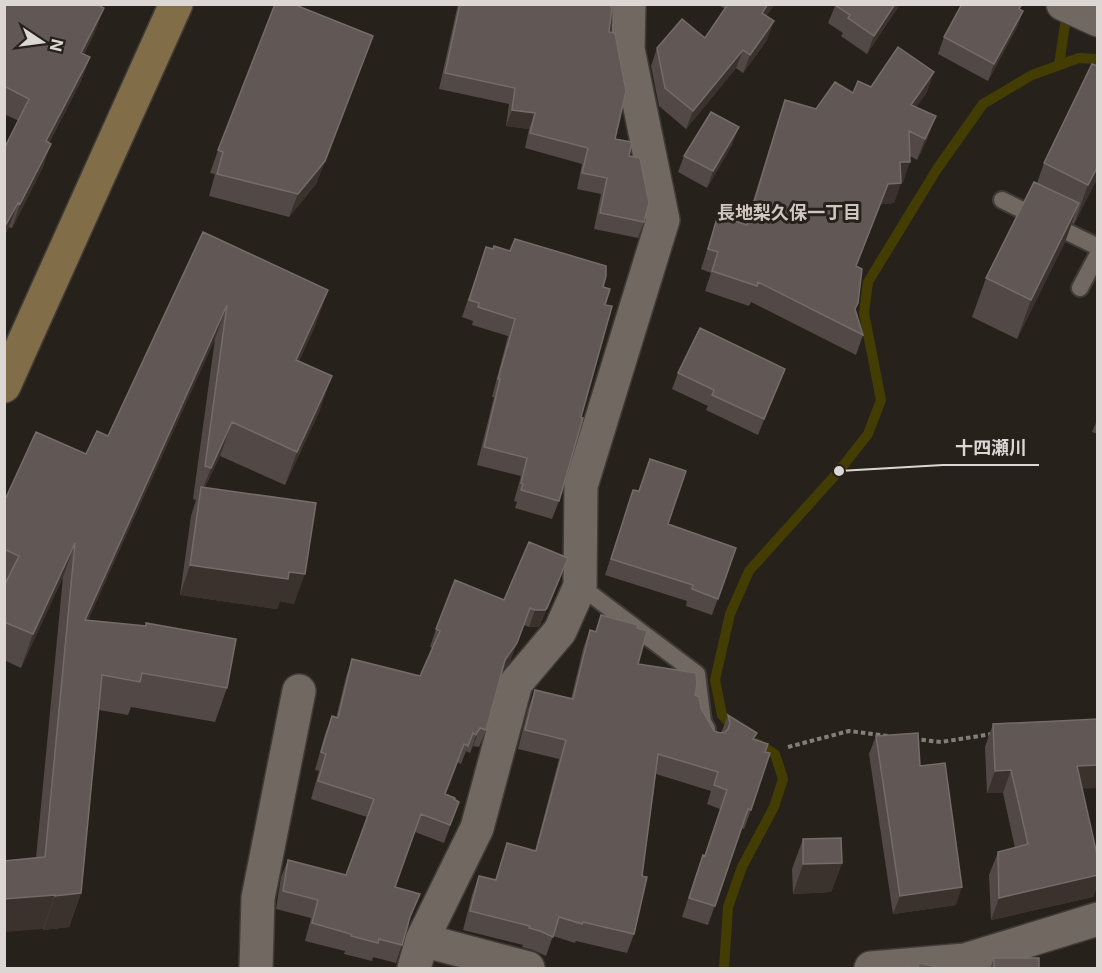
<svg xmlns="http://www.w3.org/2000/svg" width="1102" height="973" viewBox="0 0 1102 973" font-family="Inter,'Noto Sans JP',sans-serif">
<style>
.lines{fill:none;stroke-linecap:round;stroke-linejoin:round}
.stream{stroke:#443d03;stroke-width:10}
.lane-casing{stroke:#413b37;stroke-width:20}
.street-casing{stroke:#413b37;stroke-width:36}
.secondary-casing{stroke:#413b37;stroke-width:36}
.path{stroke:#847e79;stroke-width:4;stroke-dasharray:4.5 3;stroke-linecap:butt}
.lane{stroke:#706861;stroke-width:16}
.street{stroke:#706861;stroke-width:33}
.secondary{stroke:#816d48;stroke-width:33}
.wall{fill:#524946}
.shaded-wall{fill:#3b322e}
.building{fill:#615855;stroke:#746c69;stroke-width:1.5}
.labels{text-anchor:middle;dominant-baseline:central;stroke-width:6;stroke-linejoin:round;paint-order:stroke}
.neighbourhood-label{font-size:18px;font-weight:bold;fill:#d0c6bf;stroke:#27211b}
.leader{fill:none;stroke:#dcd7d3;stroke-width:2}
.callout-dot{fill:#dcd7d3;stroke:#27211b;stroke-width:2}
.callout-label{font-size:18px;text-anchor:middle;font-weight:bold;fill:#dcd7d3;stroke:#27211b;stroke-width:6;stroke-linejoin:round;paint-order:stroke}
</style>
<rect width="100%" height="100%" fill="#27211b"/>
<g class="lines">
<path class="stream" d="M1059 65 1067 11
M736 729 722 715 715 680 730 614 749 571 839 471 868 434 881 400 864 313 868 282 937 169 983 104 1032 75 1079 58 1098 59
M724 968 728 907 742 867 774 807 783 779 775 754 756 743"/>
<defs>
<path id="lane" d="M1002 200 1098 247
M1080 288 1098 254
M580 586 697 674 703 722 707 729"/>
<path id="street" d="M1063 4 1098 20
M422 940 528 968
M256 968 258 898 299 691
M414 968 422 940 477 828 516 683 560 631 580 586 581 486 663 220 628 49 629 4
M871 968 965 960 1098 919"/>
<path id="secondary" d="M4 386 176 4"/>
</defs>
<use href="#lane" class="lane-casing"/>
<use href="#street" class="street-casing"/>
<use href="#secondary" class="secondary-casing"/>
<path class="path" d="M914 739 941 742 992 734
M788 747 849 731 888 736"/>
<use href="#lane" class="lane"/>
<use href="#street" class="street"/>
<use href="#secondary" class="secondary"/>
</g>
<path class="wall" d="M4 4 95 32 84 54 90 57 81 81 49 143 43 167 12 228 9 227 4 236V149L19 121 4 114Z
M458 4H611L609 32 615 139 629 156 644 222 638 238 594 229 601 194 577 189 582 164 525 148 529 129 506 126 509 104 439 89Z
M717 4H775L766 16 767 40 743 73 736 68 686 129 659 106 651 66 657 48 705 38 725 9Z
M833 4H900L867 54 841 36 843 33 828 23 835 6Z
M1021 10 1023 11 1017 27 988 81 938 54 944 37Z
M373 36 316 184 289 217 209 196 215 174 210 173 218 150Z
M1098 66V177L1074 224 1072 223 1065 242 1017 339 972 317 986 278 1037 183 1044 163Z
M871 87 927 92 916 107 928 137 917 160 910 156 903 182H901L894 203 881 204 856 266 855 310 863 335 856 355 751 302 749 306 705 291 711 273 701 269 718 215 746 224 778 120 785 100 816 109 853 93Z
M733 143 707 188 678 172 684 156Z
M203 232 316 324 299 361 320 410 285 485 220 456 205 487 294 604 280 601 277 609 180 595 191 516 196 500 193 499 215 339 88 620 227 688 215 722 131 707 128 715 99 710 81 893 69 927 43 930 36 858 63 577 21 668 4 660V502L86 454 108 436Z
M486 247 603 287 605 305 581 417 559 501 552 519 515 508 517 502 514 501 521 476 477 465 494 397H492L508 336 472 325 473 321 462 317Z
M678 373 779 384 758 435 706 410 708 406 672 389Z
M1098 418V434L1092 432Z
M650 459 668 524 736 548 712 615 686 606 687 601 605 575 633 490 639 491Z
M561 576 540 625 538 627H529L524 625 510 661 501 674 486 730 479 747 473 746 470 753 466 751 461 764 457 762 445 794 459 802 444 843 415 832 395 887 409 922 396 963 373 957 372 961 344 954 345 951 305 941 311 918 276 909 281 877 288 860 346 875 367 817 311 799 319 771 315 770 325 734 332 716 336 718 346 677 352 659 420 676 432 648 430 647 436 629 504 600Z
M601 615 637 628 638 664 695 695 701 708 714 731 721 733 728 715 754 739 751 810 744 829 742 828 708 925 682 917 696 874 703 855 704 856 720 809 707 804 711 791 656 774 634 934 627 953 576 941 575 943 553 936 546 956 533 950 522 947 523 945 463 930 472 895 479 876 495 880 507 843 535 851 559 759 518 749 528 709 535 690 571 699 583 649 590 630 595 632Z
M993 724 1082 788 1098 859V884L1093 897 991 920 989 875 998 852 1015 848 1003 793H987L985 747Z
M876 736 920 766 956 905 893 914 869 754Z
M803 839 842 863 831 892 793 894 792 869Z
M994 958 1039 969H990Z"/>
<path class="shaded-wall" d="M768 4H775L755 31 762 13Z
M895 4H900L867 54 874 36Z
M104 8 95 32 72 76 81 53Z
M1023 11 1017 27 988 81 994 64Z
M774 21 767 40 743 73 750 55Z
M373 36 316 184 289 217 298 194Z
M743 50 736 68 686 129 693 111Z
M90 57 81 81 37 165 46 141Z
M934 72 927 92 904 125 911 105Z
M512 110 535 113 529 129 506 126Z
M936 116 928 137 917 160 925 139Z
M739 127 733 143 707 188 713 171Z
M51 144 43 167 12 228 20 204Z
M900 162H910L903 182H893Z
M1098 166V177L1074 224 1088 185Z
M901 183 894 203 881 204 888 184Z
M18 203 9 227 4 236V228Z
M1079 203 1065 242 1017 339 1031 300Z
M328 290 316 324 284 393 296 360Z
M227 305 215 339 73 653 85 620Z
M785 369 779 384 758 435 764 419Z
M332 376 320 410 285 485 297 452Z
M232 422 220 456 198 501 211 468Z
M75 543 63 577 21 668 33 634Z
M568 558 561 576 540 625 538 627H529L535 610Z
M190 565 289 572 305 574 294 604 280 601 277 609 180 595Z
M524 625 510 661 498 678 505 660Z
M480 728 473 746 470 753 476 735Z
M1098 765V788L1069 789 1077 766Z
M1011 770 1003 793H987L995 771Z
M842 863 831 892 793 894 803 864Z
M1098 875V884L1093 897 991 920 999 898Z
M962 887 956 905 893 914 900 896Z
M81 893 69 927 43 930 55 896Z
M55 895 43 929 4 932V899Z"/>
<path class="building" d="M4 4H96L104 8 81 53 90 57 46 141 51 144 20 204 18 203 4 228V149L29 99 4 86Z
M275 4H293L373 36 325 161 298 194 217 174 223 152 218 150Z
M460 4H611V7H612L609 32 615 33 626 91 615 139 632 142 629 156 640 158 649 203 644 222 600 213 607 178 582 173 588 148 530 133 535 113 512 110 515 88 445 73Z
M728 4H768L762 13 774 21 750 55 743 50 693 111 665 88 657 48 682 19 705 38Z
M895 4 874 36 848 18 850 15 835 5Z
M962 4H1022L1019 9 1023 11 994 64 944 37Z
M898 47 934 72 911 105 936 116 925 139 909 131 910 162H900L901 183 888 184 856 266 862 269 858 303 855 309 863 335 758 282 757 286 712 271 718 252 708 249 718 215 747 225 785 100 816 109 835 82 853 93 858 81 871 87Z
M1092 64 1098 66V166L1088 185 1044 163Z
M711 112 739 127 713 171 684 156Z
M1034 182 1079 203 1031 300 986 278Z
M203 232 328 290 296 360 332 376 297 452 232 422 211 468 205 466 227 305 85 620 146 626V623L236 639 227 688 142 673 140 682 102 675 81 893 55 896V895L4 899V861L45 857 75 543 33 634 4 622V586L19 556 4 549V502L36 432 86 454 97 431 108 436Z
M515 239 606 266V276L603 287 610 289 605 305 612 306 581 417 583 418 559 501 521 490 523 484 521 483 527 458 484 447 500 379H498L515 319 478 307 479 303 469 300 486 247 493 249 494 246 510 251Z
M700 328 785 369 764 419 712 395 714 390 678 373Z
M650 459 686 471 668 524 736 548 718 599 692 589 693 585 611 559 633 490 639 491Z
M201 487 316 503 305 574 289 572 288 579 190 565Z
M529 542 568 558 547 608 545 610H535L530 608 517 643 505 660 486 730 480 728 476 735 473 733 468 746 464 744 445 794 455 798 454 799 459 802 450 825 421 814 395 887 420 894 410 917 402 945 379 939 378 943 351 936V934L312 923 318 900 283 891 288 860 346 875 374 799 318 781 326 754 321 752 332 716 338 718 352 659 420 676 440 631 436 629 455 580 504 600Z
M601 615 638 625 637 628 647 631 638 664 696 673 697 684 695 695 699 697 701 708 714 731 720 733 725 732 728 729 730 723 728 715 757 733 753 739 768 744 765 752 770 753 751 810 748 809 715 906 689 898 703 855 705 856 727 790 714 785 718 772 658 754 642 876 647 877 634 934 583 922 582 924 559 917 553 937 540 931 529 928 530 926 470 911 479 876 496 880 507 843 536 851 566 740 525 730 535 690 573 699 590 630 596 632Z
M1098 719V765L1077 766 1098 859V875L999 898 998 852 1028 844 1011 770 995 771 993 724Z
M918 733 920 766 945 763 962 887 900 896 876 736Z
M841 838 842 863 803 864V839Z
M994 958H1039V969H994Z
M919 963 946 969H918Z
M906 966 917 969H906Z"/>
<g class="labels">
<g class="neighbourhood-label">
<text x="789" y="212">長地梨久保一丁目</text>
</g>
</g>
<path class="leader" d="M839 471L943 465H1039"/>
<circle class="callout-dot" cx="839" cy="471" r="6"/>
<g class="callout-label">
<text x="991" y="454">十四瀬川</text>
</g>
<rect width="1102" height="973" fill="none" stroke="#dcd7d3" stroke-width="12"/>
<g transform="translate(42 42) rotate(103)" stroke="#27211b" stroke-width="4.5" paint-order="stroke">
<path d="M0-4.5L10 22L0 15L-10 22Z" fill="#dcd7d3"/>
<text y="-9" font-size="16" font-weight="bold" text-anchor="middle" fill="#dcd7d3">N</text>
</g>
</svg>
